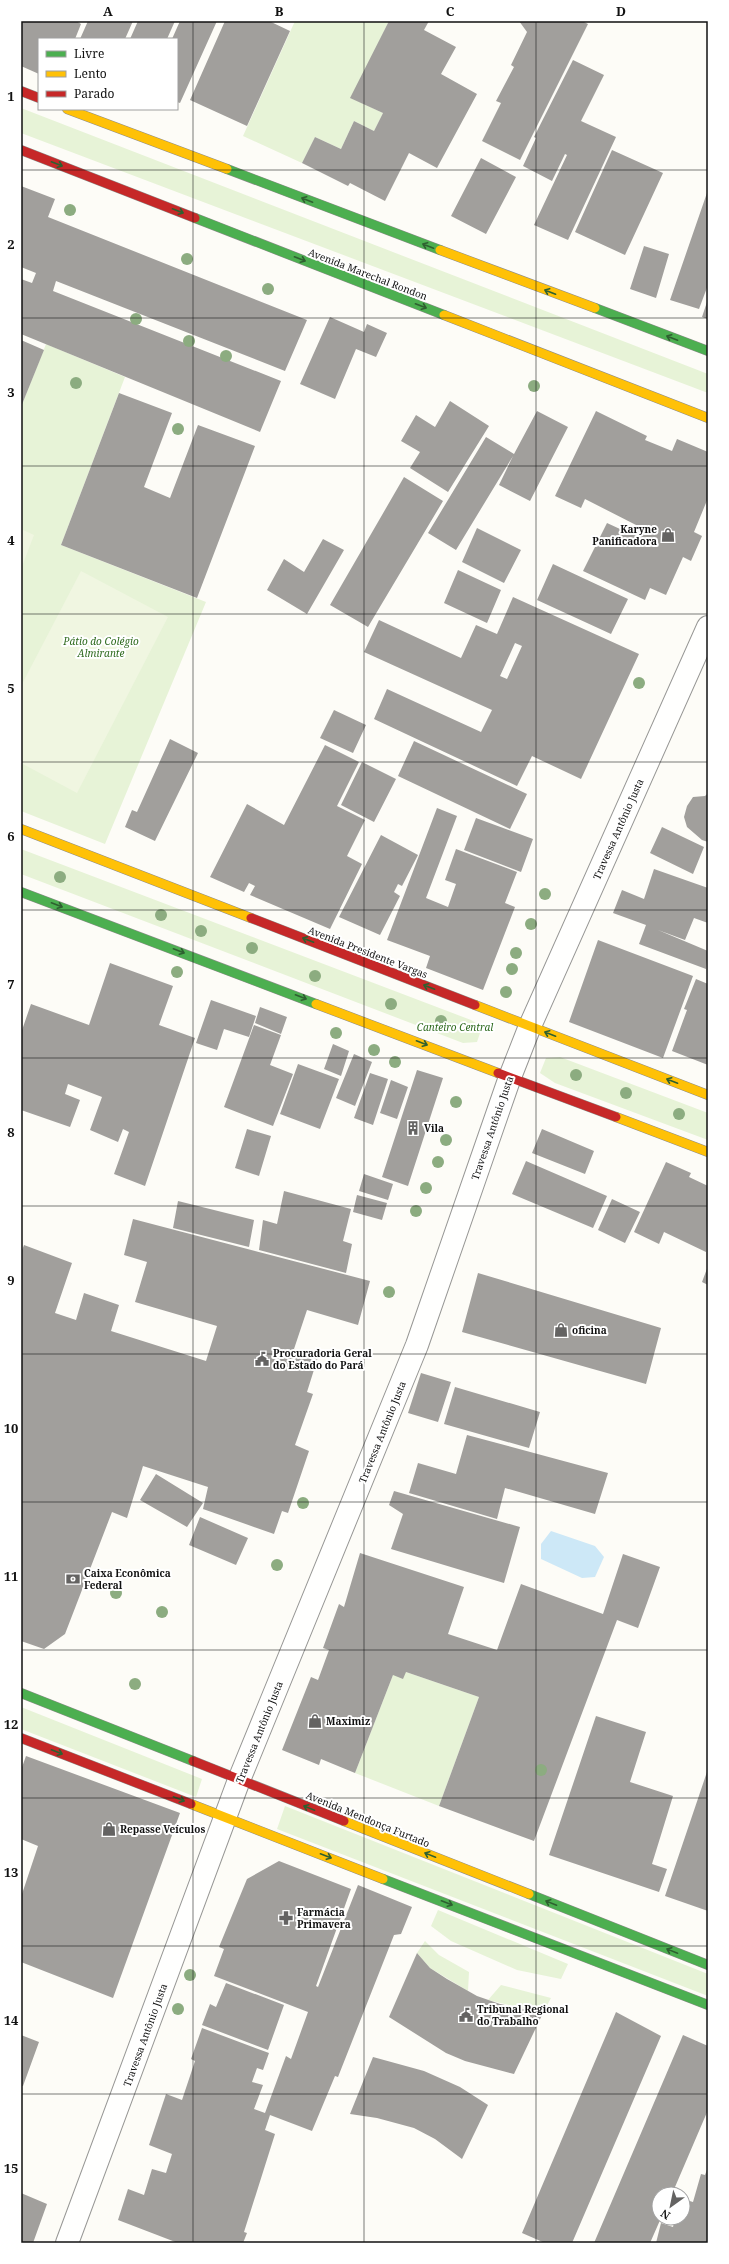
<svg xmlns="http://www.w3.org/2000/svg" width="729" height="2264" viewBox="0 0 729 2264" font-family="'Noto Serif',serif">
<style>
.green{fill:#e7f3d7}
.pitch{fill:#f0f6e1}
.water{fill:#cde8f7}
.building{fill:#a19f9c;fill-rule:evenodd}
.lines{fill:none;stroke-linecap:round;stroke-linejoin:round}
.street-casing{stroke:#979795;stroke-width:24}
.fast-casing{stroke:#8e8d8b;stroke-width:10}
.slow-casing{stroke:#8e8d8b;stroke-width:10}
.jam-casing{stroke:#8e8d8b;stroke-width:10}
.street{stroke:#fffffe;stroke-width:22}
.fast{stroke:#4caf50;stroke-width:9}
.slow{stroke:#ffc107;stroke-width:9}
.jam{stroke:#c62828;stroke-width:9}
.tree{fill:#8cac80}
.oneway{stroke:#2e6030}
.grid{fill:none;stroke:#111;stroke-width:1;stroke-opacity:0.55}
.labels{text-anchor:middle;dominant-baseline:central;stroke-width:4;stroke-linejoin:round;paint-order:stroke}
.street-label{font-size:10px;fill:#111;stroke:#fff}
.poi-label{font-size:10px;font-weight:bold;fill:#111;stroke:#fff;text-anchor:start}
.park-label{font-size:10px;font-style:italic;fill:#2f6b1f;stroke:#fff}
.neatline{fill:none;stroke:#111;stroke-width:1.5}
.grid-label{font-size:13px;text-anchor:middle;font-weight:bold;fill:#111}
</style>
<rect width="100%" height="100%" fill="#fdfcf7"/>
<path class="green" d="M295 21H389L351 98 383 113 374 131 354 121 341 149 315 137 302 163 243 136Z
M21 108 708 374V393L21 133Z
M46 344 125 377 61 545 206 602 105 844 21 811V407Z
M21 849 471 1020 482 1027 477 1042 463 1043 21 874Z
M560 1057 708 1113V1140L555 1083 540 1073 546 1058Z
M406 1672 479 1697 439 1806 355 1773 393 1675Z
M21 1707 202 1779 196 1797 21 1729Z
M285 1806 708 1974V1996L277 1829Z
M438 1910 568 1964 561 1979 517 1970 451 1941 431 1926Z
M425 1941 439 1955 469 1972 468 1991 430 1968 417 1953Z
M501 1985 551 1998 543 2013 488 2000Z"/>
<path class="pitch" d="M21 529 34 535 21 569Z
M81 571 168 617 77 793 21 763V686Z"/>
<path class="water" d="M551 1531 595 1546 604 1557 595 1577 582 1578 541 1559V1544Z"/>
<path class="building" d="M21 21H76L81 24 75 39H39V74L21 66Z
M88 21H133L125 39H80Z
M138 21H175L167 39H130Z
M180 21H217L180 103 177 102V39H172Z
M225 21H269L290 31 247 126 190 100Z
M389 21H429L424 30 456 47 441 74 477 94 437 168 409 153 385 201 350 183 348 186 302 163 315 137 341 149 354 121 374 131 383 113 350 98Z
M519 21H582L588 24 520 160 482 141 501 103 496 101 514 67 511 65 527 32Z
M573 60 604 75 581 121 616 137 568 240 534 225 567 155 565 154 552 181 523 166 536 138 534 137Z
M612 150 663 173 625 255 575 232Z
M481 158 516 177 486 234 451 216Z
M21 186 55 199 48 217 307 320 285 371 56 281 53 291 281 381 260 432 21 334V279L32 283 36 273 21 267Z
M708 190V285L699 309 670 300Z
M644 246 669 254 656 298 630 289Z
M708 299V319L702 317Z
M330 317 364 332 367 324 387 333 376 357 356 349 335 399 300 384Z
M21 340 44 350 21 407Z
M119 393 172 413 144 487 170 498 198 425 255 446 197 598 61 545Z
M450 401 489 426 448 492 410 468 420 452 401 441 416 415 435 427Z
M537 411 568 427 530 501 499 485 513 456 456 550 428 533 486 437 514 454Z
M596 411 647 436 645 440 672 451 677 439 708 452V498L694 532 702 536 691 561 683 557 666 595 650 588 645 600 583 571 607 523 633 535 638 526 585 499 581 508 555 496Z
M404 477 443 501 368 627 330 605Z
M477 528 521 550 504 583 462 562Z
M323 539 344 550 307 614 267 590 284 559 304 572Z
M553 564 628 599 611 634 537 600Z
M458 570 501 590 487 623 444 603Z
M513 597 639 654 581 779 532 756 517 786 374 719 387 689 481 732 492 710 364 652 379 620 461 658 476 625 497 634ZM515 643 522 646 507 679 500 676Z
M334 710 366 725 353 753 320 738Z
M170 739 198 753 155 841 125 827 132 810 137 812Z
M414 741 527 794 510 829 398 776Z
M325 745 359 762 337 806 365 820 347 856 362 864 330 929 250 895 255 886 249 883 244 892 210 877 247 804 284 825Z
M362 762 396 779 374 822 341 805Z
M708 793V842L702 840 687 827 684 817 687 806 693 797 705 796Z
M437 808 457 816 426 898 448 907 456 884 445 880 456 849 517 872 505 903 515 907 483 990 426 968 430 956 387 940Z
M476 818 533 839 521 872 464 850Z
M662 827 704 847 693 874 650 853Z
M381 835 418 855 402 886 398 884 394 892 400 896 380 935 339 917Z
M654 869 708 888V923L694 918 685 940 658 930 708 951 706 969 639 944 646 925 613 913 622 890 644 899Z
M598 940 693 976 663 1058 569 1022Z
M110 963 173 986 159 1025 195 1038 145 1186 114 1174 129 1132 123 1129 118 1142 90 1130 102 1097 68 1084 65 1094 80 1100 70 1127 21 1110V1033L31 1004 89 1025Z
M696 979 708 984V1065L672 1051 687 1010 684 1009Z
M211 1000 256 1016 249 1037 224 1029 217 1050 196 1043Z
M260 1007 287 1017 281 1034 255 1023Z
M254 1025 281 1035 270 1065 293 1074 273 1126 224 1107Z
M333 1044 349 1051 341 1076 324 1069Z
M354 1054 372 1062 355 1106 336 1098Z
M298 1064 339 1079 320 1129 280 1114Z
M417 1070 443 1078 408 1186 382 1177Z
M370 1073 388 1079 373 1125 354 1118Z
M391 1080 408 1087 397 1119 380 1113Z
M247 1129 271 1136 259 1176 235 1168Z
M542 1129 594 1151 585 1174 532 1153Z
M526 1161 607 1196 593 1228 512 1194Z
M666 1162 691 1173 689 1177 708 1186 706 1252 664 1232 659 1244 634 1232Z
M364 1174 393 1184 388 1200 359 1191Z
M284 1191 351 1209 343 1241 352 1244 346 1273 259 1250 263 1220 277 1224Z
M357 1195 387 1203 382 1220 353 1212Z
M612 1199 640 1212 625 1243 598 1230Z
M178 1201 254 1220 249 1247 173 1228Z
M133 1219 370 1281 358 1325 307 1310 294 1349 318 1357 307 1392 313 1394 295 1445 309 1451 288 1513 282 1511 274 1534 203 1509 208 1487 143 1466 127 1518 112 1512 65 1634 44 1649 21 1641V1253L24 1245 72 1263 55 1313 76 1320 84 1293 119 1305 111 1331 206 1361 217 1326 135 1302 147 1262 124 1255Z
M708 1266V1285L702 1282Z
M478 1273 661 1328 646 1384 462 1332Z
M421 1373 451 1382 438 1422 408 1413Z
M455 1387 540 1412 529 1448 444 1424Z
M467 1435 608 1473 595 1514 505 1488 497 1519 409 1493 418 1463 456 1474Z
M156 1474 203 1503 187 1527 140 1500Z
M394 1491 520 1527 504 1583 391 1549 403 1514 389 1505Z
M200 1517 248 1538 236 1565 189 1545Z
M360 1553 464 1587 448 1634 497 1650 521 1584 603 1614 623 1554 660 1567 638 1628 617 1620 534 1841 439 1806 479 1697 406 1672 403 1679 393 1675 355 1773 321 1759 319 1765 282 1750 311 1677 318 1680 329 1650 323 1648 339 1604 344 1607Z
M596 1716 646 1732 630 1782 673 1796 652 1864 667 1869 659 1892 549 1855Z
M26 1756 180 1813 113 1998 21 1962V1897L38 1846 21 1839V1770Z
M708 1769V1911L665 1896Z
M279 1861 351 1889 316 1986 318 1987 358 1885 412 1907 401 1934 394 1935 338 2077 335 2076 312 2131 270 2115 265 2130 275 2134 244 2232 247 2233 243 2243H178L118 2220 128 2189 144 2195 152 2169 166 2173 172 2154 149 2145 166 2094 182 2100 195 2061 191 2059 202 2028 269 2053 263 2070 257 2068 252 2082 263 2085 254 2109 265 2113 286 2056 291 2059 308 2012 214 1976 224 1949 219 1947 247 1879Z
M417 1953 430 1968 447 1979 477 1996 500 2004 543 2013 514 2074 465 2061 446 2053 389 2017Z
M226 1983 284 2005 268 2050 202 2025 210 2004 216 2007Z
M616 2012 661 2036 572 2243H545L522 2233Z
M21 2035 39 2042 23 2086H21Z
M683 2035 708 2046V2110L672 2194H659V2218H661L650 2243H594Z
M373 2057 424 2071 460 2087 488 2105 462 2159 435 2139 414 2128 377 2118 350 2114Z
M708 2167V2243H656L661 2223 673 2227 675 2218H683V2199L693 2202 701 2174 705 2175Z
M21 2193 47 2204 33 2243H21Z"/>
<g class="lines">
<defs>
<path id="street" d="M67 2243 239 1780 417 1345 510 1077 530 1026 708 627"/>
<path id="fast" d="M227 169 440 250
M195 218 444 315
M595 308 708 351
M21 892 316 1004
M21 1693 193 1761
M383 1879 708 2005
M529 1894 708 1965"/>
<path id="slow" d="M67 109 227 169
M440 250 595 308
M444 315 708 418
M21 829 251 918
M316 1004 498 1073
M475 1005 708 1095
M616 1117 708 1152
M191 1804 383 1879
M344 1821 529 1894"/>
<path id="jam" d="M21 91 39 98
M21 150 195 218
M251 918 475 1005
M498 1073 616 1117
M21 1738 191 1804
M193 1761 344 1821"/>
</defs>
<use href="#street" class="street-casing"/>
<use href="#fast" class="fast-casing"/>
<use href="#slow" class="slow-casing"/>
<use href="#jam" class="jam-casing"/>
<use href="#street" class="street"/>
<use href="#fast" class="fast"/>
<use href="#slow" class="slow"/>
<use href="#jam" class="jam"/>
</g>
<g class="tree">
<circle cx="70" cy="210" r="6"/>
<circle cx="187" cy="259" r="6"/>
<circle cx="268" cy="289" r="6"/>
<circle cx="136" cy="319" r="6"/>
<circle cx="189" cy="341" r="6"/>
<circle cx="226" cy="356" r="6"/>
<circle cx="76" cy="383" r="6"/>
<circle cx="534" cy="386" r="6"/>
<circle cx="178" cy="429" r="6"/>
<circle cx="639" cy="683" r="6"/>
<circle cx="60" cy="877" r="6"/>
<circle cx="545" cy="894" r="6"/>
<circle cx="161" cy="915" r="6"/>
<circle cx="531" cy="924" r="6"/>
<circle cx="201" cy="931" r="6"/>
<circle cx="252" cy="948" r="6"/>
<circle cx="516" cy="953" r="6"/>
<circle cx="512" cy="969" r="6"/>
<circle cx="177" cy="972" r="6"/>
<circle cx="315" cy="976" r="6"/>
<circle cx="506" cy="992" r="6"/>
<circle cx="391" cy="1004" r="6"/>
<circle cx="441" cy="1021" r="6"/>
<circle cx="336" cy="1033" r="6"/>
<circle cx="374" cy="1050" r="6"/>
<circle cx="395" cy="1062" r="6"/>
<circle cx="576" cy="1075" r="6"/>
<circle cx="626" cy="1093" r="6"/>
<circle cx="456" cy="1102" r="6"/>
<circle cx="679" cy="1114" r="6"/>
<circle cx="446" cy="1140" r="6"/>
<circle cx="438" cy="1162" r="6"/>
<circle cx="426" cy="1188" r="6"/>
<circle cx="416" cy="1211" r="6"/>
<circle cx="389" cy="1292" r="6"/>
<circle cx="303" cy="1503" r="6"/>
<circle cx="277" cy="1565" r="6"/>
<circle cx="116" cy="1593" r="6"/>
<circle cx="162" cy="1612" r="6"/>
<circle cx="135" cy="1684" r="6"/>
<circle cx="541" cy="1770" r="6"/>
<circle cx="190" cy="1975" r="6"/>
<circle cx="178" cy="2009" r="6"/>
</g>
<defs><path id="oneway-shaft" d="M-6 0H5M1.5-3L5.5 0L1.5 3" fill="none" stroke-width="1.6" stroke-linecap="round" stroke-linejoin="round"/></defs>
<g class="oneway">
<use href="#oneway-shaft" transform="translate(57 164) rotate(21)"/>
<use href="#oneway-shaft" transform="translate(307 200) rotate(-159)"/>
<use href="#oneway-shaft" transform="translate(178 211) rotate(21)"/>
<use href="#oneway-shaft" transform="translate(428 246) rotate(-159)"/>
<use href="#oneway-shaft" transform="translate(300 259) rotate(21)"/>
<use href="#oneway-shaft" transform="translate(550 292) rotate(-159)"/>
<use href="#oneway-shaft" transform="translate(421 306) rotate(21)"/>
<use href="#oneway-shaft" transform="translate(672 338) rotate(-159)"/>
<use href="#oneway-shaft" transform="translate(57 905) rotate(21)"/>
<use href="#oneway-shaft" transform="translate(308 940) rotate(-159)"/>
<use href="#oneway-shaft" transform="translate(179 951) rotate(21)"/>
<use href="#oneway-shaft" transform="translate(429 987) rotate(-159)"/>
<use href="#oneway-shaft" transform="translate(301 997) rotate(21)"/>
<use href="#oneway-shaft" transform="translate(550 1034) rotate(-159)"/>
<use href="#oneway-shaft" transform="translate(422 1043) rotate(21)"/>
<use href="#oneway-shaft" transform="translate(672 1081) rotate(-159)"/>
<use href="#oneway-shaft" transform="translate(57 1752) rotate(21)"/>
<use href="#oneway-shaft" transform="translate(179 1799) rotate(21)"/>
<use href="#oneway-shaft" transform="translate(309 1808) rotate(-158)"/>
<use href="#oneway-shaft" transform="translate(430 1855) rotate(-158)"/>
<use href="#oneway-shaft" transform="translate(326 1856) rotate(21)"/>
<use href="#oneway-shaft" transform="translate(447 1903) rotate(21)"/>
<use href="#oneway-shaft" transform="translate(551 1903) rotate(-158)"/>
<use href="#oneway-shaft" transform="translate(672 1951) rotate(-158)"/>
</g>
<path class="grid" d="M193 21V2243M364 21V2243M536 21V2243M21 170H708M21 318H708M21 466H708M21 614H708M21 762H708M21 910H708M21 1058H708M21 1206H708M21 1354H708M21 1502H708M21 1650H708M21 1798H708M21 1946H708M21 2094H708"/>
<defs>
<symbol id="shop-bare" viewBox="-9 -9 18 18"><path d="M-5-2.5h2.3a2.7 3.5 0 0 1 5.4 0H5L5.5 6h-11ZM-1.5-2.5h3a1.5 2.3 0 0 0-3 0Z" fill="#646362" stroke="#fff" stroke-width="2.5" paint-order="stroke"/></symbol>
<symbol id="building-bare" viewBox="-9 -9 18 18"><path d="M-4-6H4V6H1V3H-1V6H-4ZM-2.5-4.3h1.7v1.8h-1.7ZM.8-4.3h1.7v1.8H.8ZM-2.5-1h1.7V.8h-1.7ZM.8-1h1.7V.8H.8Z" fill="#646362" stroke="#fff" stroke-width="2.5" paint-order="stroke"/></symbol>
<symbol id="civic-bare" viewBox="-9 -9 18 18"><path d="M-.6-6.5H3V-4.5H.6V-3L4-1V1h2V6H-6V1h2V-1L-.6-3ZM-1.2 2.5V6h2.4V2.5Z" fill="#646362" stroke="#fff" stroke-width="2.5" paint-order="stroke"/></symbol>
<symbol id="bank-bare" viewBox="-9 -9 18 18"><path d="M-6-4H6V4H-6ZM0-2.3a2.3 2.3 0 1 0 0 4.6a2.3 2.3 0 1 0 0-4.6Z" fill="#646362" stroke="#fff" stroke-width="2.5" paint-order="stroke"/></symbol>
<symbol id="pharmacy-bare" viewBox="-9 -9 18 18"><path d="M-2-6h4v4h4v4h-4v4h-4v-4h-4v-4h4Z" fill="#646362" stroke="#fff" stroke-width="2.5" paint-order="stroke"/></symbol>
</defs>
<g fill-rule="evenodd">
<use href="#shop-bare" x="658" y="525" width="20" height="20"/>
<use href="#building-bare" x="403" y="1118" width="20" height="20"/>
<use href="#shop-bare" x="551" y="1320" width="20" height="20"/>
<use href="#civic-bare" x="252" y="1349" width="20" height="20"/>
<use href="#bank-bare" x="63" y="1569" width="20" height="20"/>
<use href="#shop-bare" x="305" y="1711" width="20" height="20"/>
<use href="#shop-bare" x="99" y="1819" width="20" height="20"/>
<use href="#pharmacy-bare" x="276" y="1908" width="20" height="20"/>
<use href="#civic-bare" x="456" y="2005" width="20" height="20"/>
</g>
<g class="labels">
<g class="street-label">
<text transform="translate(368 274) rotate(21)">Avenida Marechal Rondon</text>
<text transform="translate(618 829) rotate(-66)">Travessa Antônio Justa</text>
<text transform="translate(368 952) rotate(21)">Avenida Presidente Vargas</text>
<text transform="translate(492 1128) rotate(-71)">Travessa Antônio Justa</text>
<text transform="translate(382 1432) rotate(-68)">Travessa Antônio Justa</text>
<text transform="translate(259 1732) rotate(-68)">Travessa Antônio Justa</text>
<text transform="translate(368 1819) rotate(22)">Avenida Mendonça Furtado</text>
<text transform="translate(145 2035) rotate(-70)">Travessa Antônio Justa</text>
</g>
<g class="poi-label">
<text x="657" y="529" text-anchor="end">Karyne<tspan x="657" dy="12">Panificadora</tspan></text>
<text x="424" y="1128">Vila</text>
<text x="572" y="1330">oficina</text>
<text x="273" y="1353">Procuradoria Geral<tspan x="273" dy="12">do Estado do Pará</tspan></text>
<text x="84" y="1573">Caixa Econômica<tspan x="84" dy="12">Federal</tspan></text>
<text x="326" y="1721">Maximiz</text>
<text x="120" y="1829">Repasse Veículos</text>
<text x="297" y="1912">Farmácia<tspan x="297" dy="12">Primavera</tspan></text>
<text x="477" y="2009">Tribunal Regional<tspan x="477" dy="12">do Trabalho</tspan></text>
</g>
<g class="park-label">
<text x="101" y="641">Pátio do Colégio<tspan x="101" dy="12">Almirante</tspan></text>
<text x="455" y="1027">Canteiro Central</text>
</g>
</g>
<rect width="729" height="2264" fill="none" stroke="#ffffff" stroke-width="44"/>
<rect x="38" y="38" width="140" height="72" fill="#ffffff" stroke="#a0a0a0"/>
<rect x="46" y="51" width="20" height="6" fill="#4caf50" stroke="#a0a0a0"/>
<text x="74" y="58" font-size="12" fill="#111111">Livre</text>
<rect x="46" y="71" width="20" height="6" fill="#ffc107" stroke="#a0a0a0"/>
<text x="74" y="78" font-size="12" fill="#111111">Lento</text>
<rect x="46" y="91" width="20" height="6" fill="#c62828" stroke="#a0a0a0"/>
<text x="74" y="98" font-size="12" fill="#111111">Parado</text>
<g transform="translate(671 2206) rotate(213)"><circle r="19" fill="#ffffff" stroke="#a0a0a0"/>
<path d="M0-3L7 15L0 10L-7 15Z" fill="#646362"/>
<text y="-6" font-size="11" font-weight="bold" text-anchor="middle" fill="#111111">N</text>
</g>
<rect x="22" y="22" width="685" height="2220" class="neatline"/>
<g class="grid-label">
<text x="108" y="16">A</text>
<text x="279" y="16">B</text>
<text x="450" y="16">C</text>
<text x="621" y="16">D</text>
<text x="11" y="101">1</text>
<text x="11" y="249">2</text>
<text x="11" y="397">3</text>
<text x="11" y="545">4</text>
<text x="11" y="693">5</text>
<text x="11" y="841">6</text>
<text x="11" y="989">7</text>
<text x="11" y="1137">8</text>
<text x="11" y="1285">9</text>
<text x="11" y="1433">10</text>
<text x="11" y="1581">11</text>
<text x="11" y="1729">12</text>
<text x="11" y="1877">13</text>
<text x="11" y="2025">14</text>
<text x="11" y="2173">15</text>
</g>
</svg>
